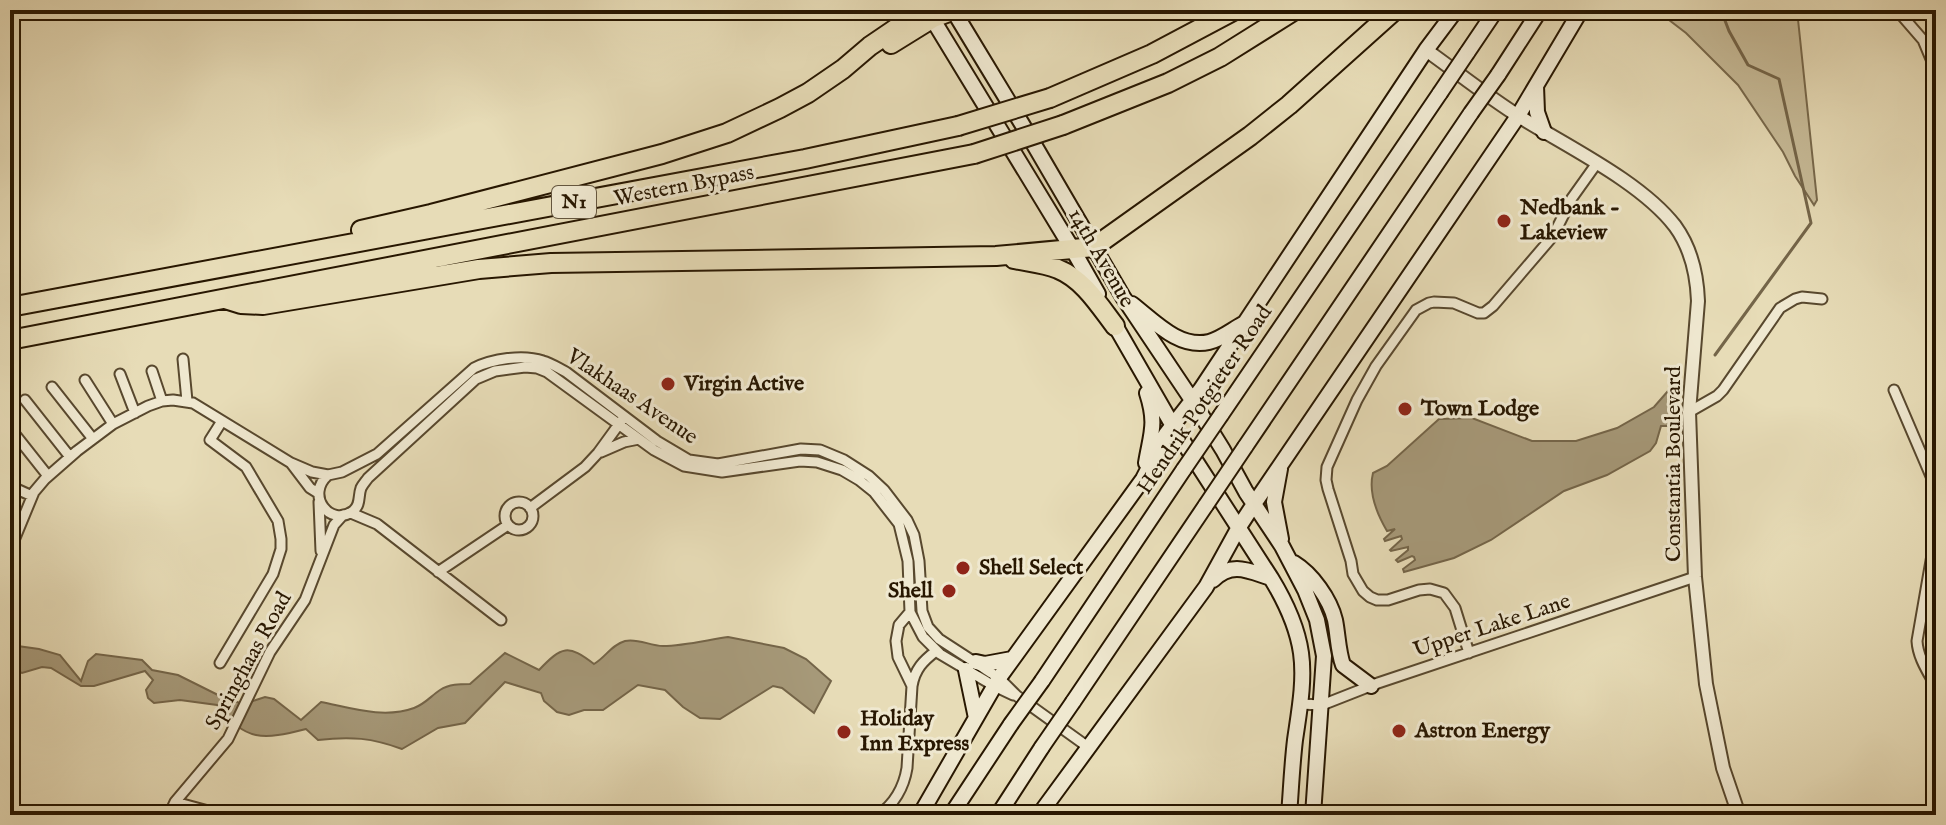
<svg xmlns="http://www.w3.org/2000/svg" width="1946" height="825" viewBox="0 0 1946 825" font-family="'IM FELL English',serif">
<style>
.green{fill:#c7bb98;stroke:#78694c;stroke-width:2}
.water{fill:#a69979;stroke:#746549;stroke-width:2}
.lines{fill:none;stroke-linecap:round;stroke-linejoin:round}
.stream{stroke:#746549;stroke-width:3}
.minor-casing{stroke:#58482e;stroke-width:13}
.tertiary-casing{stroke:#58482e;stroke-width:16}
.secondary-casing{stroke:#281701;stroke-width:18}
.motorway-casing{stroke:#281701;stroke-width:22}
.minor{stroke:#efe8d0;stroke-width:9}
.tertiary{stroke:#efe8d0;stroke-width:12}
.secondary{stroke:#efe8d0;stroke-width:14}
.motorway{stroke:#e7dcb7;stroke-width:18}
.secondary-bridge-casing{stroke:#281701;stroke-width:18;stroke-linecap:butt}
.motorway-bridge-casing{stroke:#281701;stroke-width:22;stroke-linecap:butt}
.secondary-bridge{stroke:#efe8d0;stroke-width:14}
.motorway-bridge{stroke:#e7dcb7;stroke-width:18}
.poi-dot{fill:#8f2418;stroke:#efe8d0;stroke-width:3}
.labels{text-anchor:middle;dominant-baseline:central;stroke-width:6;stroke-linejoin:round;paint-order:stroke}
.shield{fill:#efe8d0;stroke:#64563f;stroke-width:2}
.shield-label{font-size:20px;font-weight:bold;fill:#281701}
.street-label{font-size:22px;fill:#281701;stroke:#efe8d0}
.poi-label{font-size:22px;font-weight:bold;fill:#281701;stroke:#efe8d0;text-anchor:start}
</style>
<rect width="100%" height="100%" fill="#e7dcb7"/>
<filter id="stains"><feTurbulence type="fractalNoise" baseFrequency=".0025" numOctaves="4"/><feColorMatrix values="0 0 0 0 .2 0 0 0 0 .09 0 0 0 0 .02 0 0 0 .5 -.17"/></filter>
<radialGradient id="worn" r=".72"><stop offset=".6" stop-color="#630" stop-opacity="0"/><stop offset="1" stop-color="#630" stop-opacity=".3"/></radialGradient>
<path class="green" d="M1656 10H1797L1817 200 1814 205 1795 176 1783 152 1738 85 1686 33Z"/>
<path class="water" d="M1675 383V411L1668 426H1661L1656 443 1650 451 1607 475 1564 491 1491 540 1454 558 1404 572 1403 569 1415 560 1414 557 1412 556 1398 562 1396 560 1408 550V547L1391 551 1390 550 1402 539 1401 536 1385 541 1384 539 1395 529 1387 531C1377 514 1368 493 1373 473L1387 466 1439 419 1472 418 1532 441H1576L1617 428 1654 407Z
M728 637 784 648 806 659 831 681 814 713 782 688 773 686 720 719 700 718 683 707 665 690 638 685 603 710H584L569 715 557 712 544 701 541 693 505 682 465 723 438 728 402 749C372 738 351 736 318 740L306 729C263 740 245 742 217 705L180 700 154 703 148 698 146 690 153 680 145 671 94 686H81L51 668 42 667 22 673 10 668V645L39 649 60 655 81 681 88 661 96 654 142 660 152 670 178 675 226 699 244 704 265 697 274 699 301 720 321 702C351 708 384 719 414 708 425 704 431 696 440 690 449 684 460 684 470 684L505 653 539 670C562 646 568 644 594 664 606 657 611 645 625 641 638 638 650 646 663 646 684 646 707 640 728 637Z"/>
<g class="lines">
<path class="stream" d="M1715 355 1811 223 1779 79 1748 65 1729 31 1721 10"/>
<defs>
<path id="minor" d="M1897 10 1923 40 1936 71
M183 359 187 401
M152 371 162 401
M120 374 135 413
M85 380 113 424
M52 387 93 439
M1894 390 1936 488
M25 400 70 457
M1689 412 1717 396 1723 390 1780 308 1795 299 1802 297 1822 299
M10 428 48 476
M601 452 624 442 639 439
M291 463 310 488 318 493
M328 475C305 495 330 528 353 511 361 505 358 496 361 488 363 484 366 481 368 478L476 379 495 371 525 367 537 368 547 372 654 450 684 466 722 472 800 461 817 462 842 470 859 480 874 492 899 524 908 561 910 612 923 637 940 654 994 686 1013 695
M10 486 32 496
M319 502 321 551
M505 516a14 14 0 1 1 28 0a14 14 0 1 1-28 0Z
M530 508 585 467 598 453 622 420
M351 513 377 524 501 620
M10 516 22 521
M1936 532 1917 641C1918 658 1928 672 1936 687
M10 550 34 492 45 479 77 451 113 424 148 406 162 401 173 400 193 403 291 463 312 472 328 475 342 472 377 454 474 368C492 359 523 354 543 361 551 363 558 368 566 372L657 441 689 460 718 464 801 449 820 450 844 460 869 476 884 490 907 520 914 535 919 561 922 611 928 627 939 639 999 678 1017 696 1088 747
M438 572 508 525
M1469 653 1455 608 1444 593 1430 589 1419 590 1388 600H1377L1370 597 1363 591 1353 574 1351 561 1328 489 1326 480 1327 467 1357 400 1376 366 1416 310 1429 303 1434 302 1454 303 1478 313H1484L1493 306 1553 236 1572 198 1597 163
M220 663 273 574 281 549V539L278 521 246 467 210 440 222 421
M912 686C915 669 923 661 936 651
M1300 704 1322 705 1378 683 1695 577
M175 802 223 815
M169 815 175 802 228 739 270 652 305 600 334 525 343 515
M878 815C894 805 904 787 907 768L912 686 898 657 896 641 899 625 910 612"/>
<path id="tertiary" d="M1426 50C1457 72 1488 97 1520 117 1568 147 1641 182 1675 226 1691 248 1697 274 1698 301L1689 412 1695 577 1706 684 1723 768 1739 815"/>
<path id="secondary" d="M927 10 1073 250 1098 294
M953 10 1022 124 1123 297 1192 400 1223 450 1246 492 1282 546 1305 590 1317 620 1324 656 1313 815
M1467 53 1496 10
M1498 75 1540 10
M1536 86 1537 112 1544 132
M1132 304C1154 321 1179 349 1209 342 1221 339 1232 330 1243 324
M1112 320 1173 426 1271 578C1285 601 1297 625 1301 653 1305 681 1299 712 1295 740 1292 765 1291 790 1289 815
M1221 415 1440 93
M1245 447 1471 113
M1146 463C1151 433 1157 424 1147 393
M1280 469 1274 502 1281 539
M1294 563C1312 574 1330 599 1335 620 1338 635 1338 651 1343 665L1371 686
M1213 580C1232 561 1249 571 1271 578
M976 662 985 664 1012 659
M966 670 976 718
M1042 681 1184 469
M1073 702 1206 505
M920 815 999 678 1143 479 1166 434 1201 389 1426 50 1456 10
M951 815 1011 724
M998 815 1042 747
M1039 815 1206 587 1239 527 1254 504 1518 116 1581 10"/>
<path id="motorway" d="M891 44 933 18 954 10
M1050 98 1152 54 1235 10
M1063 125 1168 83 1220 57 1295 10
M361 230 431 214 662 154 727 133 780 108 808 93 843 69 870 46 898 27 908 10
M1014 259C1028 262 1044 263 1058 269 1083 279 1099 305 1115 326
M225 299 241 304 263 305 479 269 551 263 996 256 1094 247 1250 136 1289 105 1395 10
M10 307 805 159 958 126
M10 340 974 154"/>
</defs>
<use href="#minor" class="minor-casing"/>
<use href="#tertiary" class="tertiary-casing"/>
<use href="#secondary" class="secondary-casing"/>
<use href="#motorway" class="motorway-casing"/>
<use href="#minor" class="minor"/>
<use href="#tertiary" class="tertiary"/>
<use href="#secondary" class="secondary"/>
<use href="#motorway" class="motorway"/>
<defs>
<path id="secondary-bridge" d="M1440 93 1467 53
M1471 113 1498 75
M1184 469 1221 415
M1206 505 1245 447
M1011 724 1042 681
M1042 747 1073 702"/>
<path id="motorway-bridge" d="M958 126 1050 98
M974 154 1063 125"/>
</defs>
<use href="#secondary-bridge" class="secondary-bridge-casing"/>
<use href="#motorway-bridge" class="motorway-bridge-casing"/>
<use href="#secondary-bridge" class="secondary-bridge"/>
<use href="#motorway-bridge" class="motorway-bridge"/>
</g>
<g class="poi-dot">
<circle cx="1504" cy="221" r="8"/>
<circle cx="668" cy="384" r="8"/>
<circle cx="1405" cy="409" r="8"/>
<circle cx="963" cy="568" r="8"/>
<circle cx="949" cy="591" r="8"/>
<circle cx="1399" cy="731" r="8"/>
<circle cx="844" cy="732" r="8"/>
</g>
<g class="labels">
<rect class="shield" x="552" y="186" width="44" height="32" rx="6"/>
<g class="shield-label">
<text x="574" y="202">N1</text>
</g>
<g class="street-label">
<text transform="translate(684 186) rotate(-11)">Western Bypass</text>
<text transform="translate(1101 258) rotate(60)">14th Avenue</text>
<text transform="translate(632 397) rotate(34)">Vlakhaas Avenue</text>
<text transform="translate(1205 400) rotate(-56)">Hendrik Potgieter Road</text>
<text transform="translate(1674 464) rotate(-90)">Constantia Boulevard</text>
<text transform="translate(1492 626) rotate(-18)">Upper Lake Lane</text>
<text transform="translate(249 661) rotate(-61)">Springhaas Road</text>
</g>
<g class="poi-label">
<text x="1520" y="208">Nedbank -<tspan x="1520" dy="25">Lakeview</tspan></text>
<text x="684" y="384">Virgin Active</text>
<text x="1421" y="409">Town Lodge</text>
<text x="979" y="568">Shell Select</text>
<text x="933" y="591" text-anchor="end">Shell</text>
<text x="860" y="719">Holiday<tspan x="860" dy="25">Inn Express</tspan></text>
<text x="1415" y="731">Astron Energy</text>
</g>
</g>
<rect width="1946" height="825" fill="none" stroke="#e7dcb7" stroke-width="40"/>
<rect x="12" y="12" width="1922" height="801" fill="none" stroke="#281701" stroke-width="4"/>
<rect x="20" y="20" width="1906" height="785" fill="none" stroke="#281701" stroke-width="2"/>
<rect width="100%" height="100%" filter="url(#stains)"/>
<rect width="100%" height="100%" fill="url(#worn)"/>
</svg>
